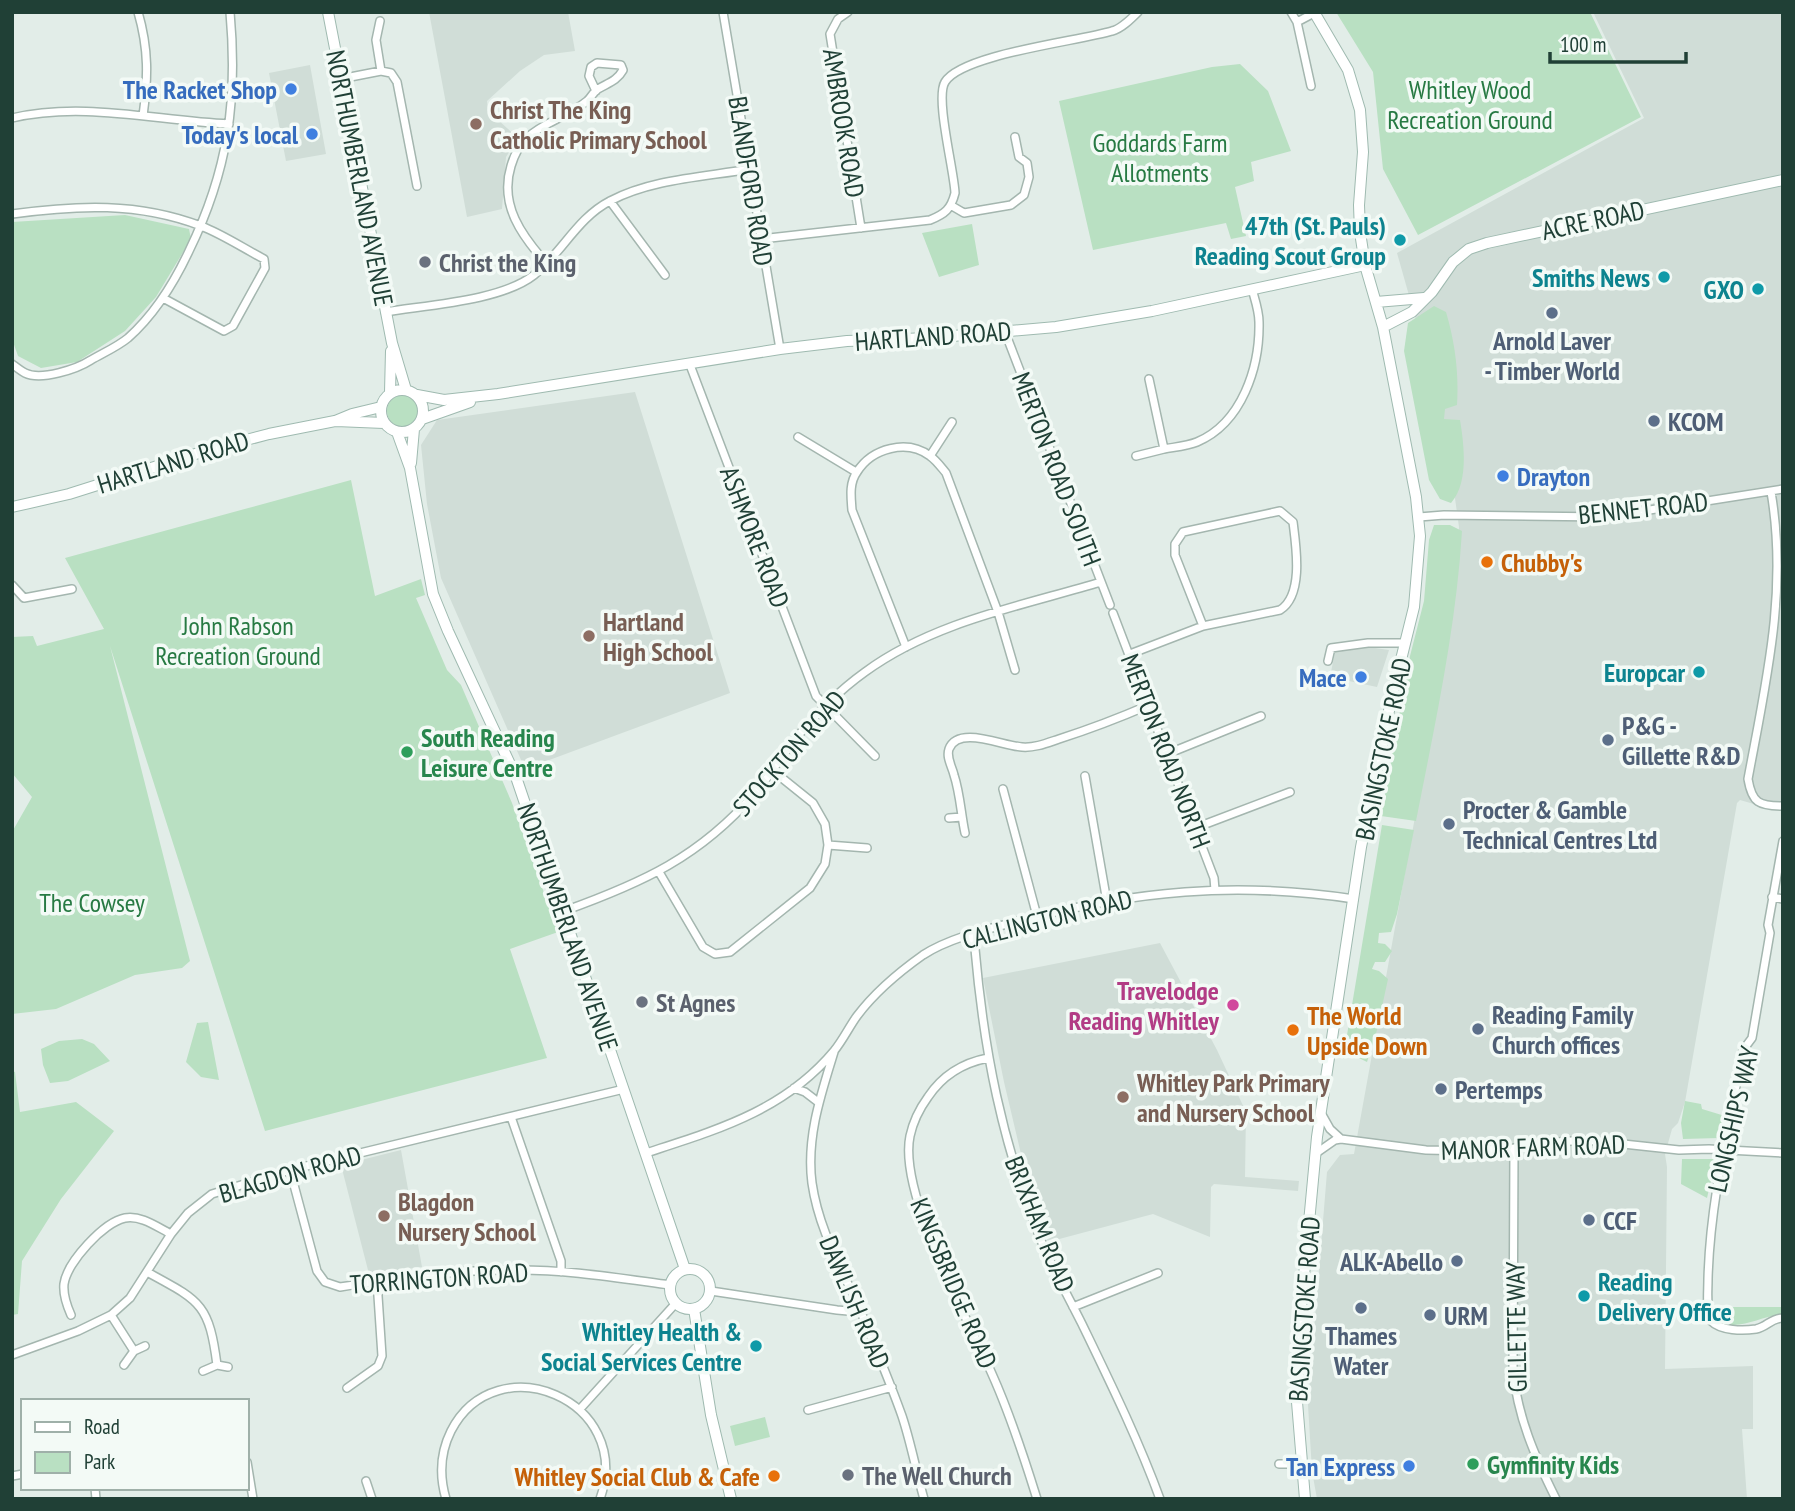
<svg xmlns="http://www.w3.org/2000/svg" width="1795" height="1511" viewBox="0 0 1795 1511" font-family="'PT Sans Narrow',sans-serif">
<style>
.built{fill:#d0ddd7}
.green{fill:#b9e0c2}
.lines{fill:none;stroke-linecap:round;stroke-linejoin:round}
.street-casing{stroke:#a4b6af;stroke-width:10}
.secondary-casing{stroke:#9fbab0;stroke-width:12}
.street{stroke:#fff;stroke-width:7}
.secondary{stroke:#fff;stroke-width:10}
.shop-dot{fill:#3f7fe0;stroke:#f3faf6;stroke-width:2.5}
.education-dot{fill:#8d6e63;stroke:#f3faf6;stroke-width:2.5}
.culture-dot{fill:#0f9aa8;stroke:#f3faf6;stroke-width:2.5}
.worship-dot{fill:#6b7280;stroke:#f3faf6;stroke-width:2.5}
.service-dot{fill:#5c6f8a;stroke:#f3faf6;stroke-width:2.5}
.food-dot{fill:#e8710a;stroke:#f3faf6;stroke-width:2.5}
.leisure-dot{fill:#2e9e5b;stroke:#f3faf6;stroke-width:2.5}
.hotel-dot{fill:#d1479c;stroke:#f3faf6;stroke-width:2.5}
.labels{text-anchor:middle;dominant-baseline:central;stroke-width:7;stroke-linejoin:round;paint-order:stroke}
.shop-label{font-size:26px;font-weight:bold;fill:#366cbe;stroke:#f3faf6;text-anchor:end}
.park-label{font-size:26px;fill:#277a43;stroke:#f3faf6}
.education-label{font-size:26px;font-weight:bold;fill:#785e54;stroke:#f3faf6;text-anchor:start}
.street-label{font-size:26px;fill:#204036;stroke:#f3faf6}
.culture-label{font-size:26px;font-weight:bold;fill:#0d838f;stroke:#f3faf6;text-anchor:end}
.worship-label{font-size:26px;font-weight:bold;fill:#5b616d;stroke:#f3faf6;text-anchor:start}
.service-label{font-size:26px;font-weight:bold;fill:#4e5e75;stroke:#f3faf6;text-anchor:start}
.food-label{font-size:26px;font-weight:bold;fill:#c56008;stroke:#f3faf6;text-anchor:start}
.leisure-label{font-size:26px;font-weight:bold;fill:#27864d;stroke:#f3faf6;text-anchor:start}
.hotel-label{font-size:26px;font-weight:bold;fill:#b23c85;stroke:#f3faf6;text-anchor:end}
</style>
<rect width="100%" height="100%" fill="#e2ede8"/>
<path class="built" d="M429 12H568L575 51 544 55 520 71 487 101 488 111 518 138 506 157 502 209 467 217Z
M1593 12H1783V806L1764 807 1740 800 1737 803 1685 1102 1678 1123 1672 1129 1665 1154 1667 1167 1665 1369 1753 1366V1429H1742L1747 1499H1317L1312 1471 1308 1405 1327 1172 1340 1155 1354 1154 1455 596 1459 527 1444 419 1397 253 1644 118Z
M310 65 326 154 286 161 269 73Z
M635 392 730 693 525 769 441 578 427 504 421 445 437 420Z
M1368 647 1389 650 1377 687 1330 677 1335 652Z
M1160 943 1217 1050 1246 1112 1245 1177 1299 1181 1298 1191 1214 1184 1211 1187 1210 1237 1153 1214 1048 1242 1021 1154 1004 1082 983 978Z
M401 1150 422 1267 369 1274 341 1165Z"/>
<path class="green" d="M1336 12H1590L1641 117 1418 235 1383 169 1373 72Z
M1240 64 1268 91 1291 151 1251 162 1254 181 1235 187 1246 236 1231 239 1226 223 1093 250 1059 101 1212 67Z
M125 215 189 229 191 239 156 297 125 331 77 362 41 368 18 356 12 339V222Z
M972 224 979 265 939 277 922 233Z
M1434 306 1446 312C1455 343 1459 372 1457 405L1445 409 1444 419 1460 420C1464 444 1469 483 1451 503L1440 499 1429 480 1404 351 1408 323Z
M387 411a16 16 0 1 1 32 0a16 16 0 1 1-32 0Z
M351 480 375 596 421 579 425 595 416 598 447 670 461 685 512 803 558 932 510 949 547 1058 265 1131 110 646 190 961 182 968 135 975 56 1009 12 1014V832L32 797 12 773V637L33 636 37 646 104 629 65 558Z
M1434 525H1450L1462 531C1456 629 1435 724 1416 821L1381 816 1410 656 1424 601 1429 540Z
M1382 825 1414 830 1397 914 1391 932 1379 933 1378 943 1385 944 1392 951 1385 962H1375L1372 969 1379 971 1388 979 1377 1030 1367 1062 1351 1054 1343 1059Z
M208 1022 219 1080 201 1077 186 1062 197 1023Z
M82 1039 94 1044 110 1061 68 1081 50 1083 43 1065 41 1049 59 1041Z
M12 1071 15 1072 20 1112 76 1102 114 1131 61 1199 22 1261 18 1314 12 1315Z
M1685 1101 1701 1104 1702 1109 1725 1116 1719 1138 1683 1139 1681 1123Z
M1682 1159H1716L1707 1198 1681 1184Z
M1711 1307H1783V1315C1758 1315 1734 1337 1711 1316Z
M765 1417 770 1437 735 1446 730 1426Z"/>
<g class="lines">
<defs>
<path id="street" d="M138 12C149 50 148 78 143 116
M723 12 780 349
M848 12 838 19 830 34 861 228
M1291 12 1297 22 1311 86
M380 21 376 40 381 71
M1297 22 1314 13
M340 79 381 71 391 73 397 82 417 186
M12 118C84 101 157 121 229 124
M610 201 665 275
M952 206 964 213 1011 205 1024 195 1029 177 1027 163 1019 157 1015 137
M12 214C77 205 138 202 201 226 222 234 243 248 264 259L265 268 233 326 224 331 163 298
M761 239 930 220C945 214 951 209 955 193 954 170 935 98 945 82 962 54 1080 41 1112 31 1121 29 1131 19 1138 12
M546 263C522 236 499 205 511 166 514 156 519 145 527 138 544 122 569 116 587 101 591 98 593 92 598 89 608 83 617 81 623 70L621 65 597 63 591 67 589 76 596 91
M385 312C427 305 501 301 534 275 562 253 577 218 610 201 652 179 704 177 750 169
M1005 332 1110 605
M12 364C16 367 21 371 25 373 41 381 77 369 91 360 103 353 117 347 128 338 155 314 174 283 189 251 228 171 238 101 230 12
M690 365 816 696 875 756
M1149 379 1164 449C1175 447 1187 446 1197 442 1242 423 1260 367 1259 322 1259 311 1255 300 1252 289
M798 437 856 472
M930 456 952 422
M1136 456 1164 449
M1771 492C1788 590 1766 682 1748 779 1752 803 1759 806 1783 806
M1419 517 1444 515 1605 517 1783 489
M12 585 24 598 72 589
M1113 613 1214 878 1215 890
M906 647 852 510C851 497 849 483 857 472 872 448 907 439 930 456 936 460 941 467 946 473L998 612 1015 670
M1130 654 1203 626 1175 555V544L1183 532 1280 511 1293 522C1296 546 1304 595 1280 610L1203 626
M1328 661 1331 648 1368 643H1405
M1167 754 1261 716
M1085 776 1107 902
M1003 789 1037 916
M949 818 962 817
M1195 828 1290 792
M965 833C961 814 960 793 954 775 952 766 946 758 949 749 958 725 1003 746 1022 747 1035 748 1047 743 1059 739 1090 729 1119 718 1149 705
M1783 841 1768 925 1770 933 1752 1038 1743 1050C1729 1125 1710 1201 1708 1279 1708 1293 1706 1308 1711 1321 1721 1331 1743 1331 1756 1329 1767 1327 1771 1318 1783 1318
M828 845 867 848
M659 872 703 947 715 954 730 952 810 888 825 864 828 845 825 824 813 803 772 770
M1772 897 1783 899
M564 911C642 883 700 857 755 793 769 777 780 758 793 742 814 716 837 692 865 672 933 622 1021 606 1101 582
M970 934 975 949C984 1052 1002 1142 1040 1238 1052 1268 1068 1296 1082 1324 1110 1382 1138 1439 1160 1499
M834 1052C821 1094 806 1138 812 1183 819 1232 844 1272 863 1317 876 1350 890 1382 902 1416 911 1443 916 1471 924 1499
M988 1058C962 1063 942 1076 928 1097 920 1108 913 1122 910 1136 898 1193 968 1319 992 1374 1010 1414 1024 1457 1037 1499
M794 1088 805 1092 818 1102
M1321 1113 1330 1129 1341 1139
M511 1117 561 1261V1272
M1514 1148 1513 1369C1517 1416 1535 1457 1556 1499
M646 1153C716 1130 784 1111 834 1051 843 1040 849 1027 857 1016 875 992 899 972 923 955 949 938 988 929 1018 921 1134 891 1235 881 1354 899
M1315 1154 1335 1140 1341 1139 1426 1150 1472 1151 1514 1148 1544 1143 1586 1140 1679 1150 1709 1149 1783 1153
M290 1170 317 1271 325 1282 340 1287C397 1278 454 1270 511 1270 564 1269 618 1278 670 1285
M147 1272C200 1301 209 1303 217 1365L203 1371
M711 1291 837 1310 848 1311 859 1307
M1073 1307 1158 1273
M71 1315C67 1306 63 1294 64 1284 67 1262 104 1222 125 1218 141 1215 157 1227 171 1234
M111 1315 134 1351 124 1365
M134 1351 145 1346
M12 1355 78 1331 111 1315 130 1298 171 1234 188 1213 212 1194 290 1170 624 1089
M217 1365 228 1367
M347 1388 378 1366 382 1356 377 1281
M580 1409 676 1303
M808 1410 892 1387
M247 1462 253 1499
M1279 1464H1301
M12 1476 23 1474
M366 1481 372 1499
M95 1488 96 1499
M446 1499C439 1475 440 1453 451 1431 496 1343 635 1400 600 1499"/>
<path id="secondary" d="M328 12 392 343 406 390
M1376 302 1424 298
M1383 327 1412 312 1432 292 1453 262 1469 249 1487 243 1783 180
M381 411a21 21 0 1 1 42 0a21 21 0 1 1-42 0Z
M390 392 391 351
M417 395 444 400 498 394 780 349 847 341 930 338 1056 327 1152 311 1365 265
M422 419 470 402
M336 421 384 423
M397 432 410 468 433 594 448 631 516 777 555 892 564 911 566 921 685 1269
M411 463 414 429
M12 507 69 494 208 450 269 434 335 421 352 414 381 407
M670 1289a20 20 0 1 1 40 0a20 20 0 1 1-40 0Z
M694 1309 711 1415 731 1499
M1305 1499 1297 1402 1301 1308 1317 1137 1361 847 1392 696 1414 607 1420 536 1416 497 1383 327 1365 265 1360 232 1359 205 1363 152 1360 110 1348 70 1314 12"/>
</defs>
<use href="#street" class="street-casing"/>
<use href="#secondary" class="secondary-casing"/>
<use href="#street" class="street"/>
<use href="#secondary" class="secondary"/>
</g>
<g class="shop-dot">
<circle cx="291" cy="89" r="7"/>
<circle cx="312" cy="134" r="7"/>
<circle cx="1503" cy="476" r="7"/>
<circle cx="1361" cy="677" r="7"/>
<circle cx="1409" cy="1466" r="7"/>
</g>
<g class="education-dot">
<circle cx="476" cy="124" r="7"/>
<circle cx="589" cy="636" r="7"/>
<circle cx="1123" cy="1097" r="7"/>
<circle cx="384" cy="1216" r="7"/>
</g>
<g class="culture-dot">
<circle cx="1400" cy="240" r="7"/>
<circle cx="1664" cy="277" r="7"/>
<circle cx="1758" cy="289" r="7"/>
<circle cx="1699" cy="672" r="7"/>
<circle cx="1584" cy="1296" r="7"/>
<circle cx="756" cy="1346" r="7"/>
</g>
<g class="worship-dot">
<circle cx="425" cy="262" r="7"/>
<circle cx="642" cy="1002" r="7"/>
<circle cx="848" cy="1475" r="7"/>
</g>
<g class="service-dot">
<circle cx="1552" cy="313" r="7"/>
<circle cx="1654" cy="421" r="7"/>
<circle cx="1608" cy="740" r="7"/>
<circle cx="1449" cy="824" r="7"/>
<circle cx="1478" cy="1029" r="7"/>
<circle cx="1441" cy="1089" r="7"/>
<circle cx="1589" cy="1220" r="7"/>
<circle cx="1457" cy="1261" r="7"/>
<circle cx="1361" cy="1308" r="7"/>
<circle cx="1430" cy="1315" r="7"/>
</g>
<g class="food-dot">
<circle cx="1487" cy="562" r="7"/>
<circle cx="1293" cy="1030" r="7"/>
<circle cx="774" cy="1476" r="7"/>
</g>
<g class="leisure-dot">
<circle cx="407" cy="752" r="7"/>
<circle cx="1473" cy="1464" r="7"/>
</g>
<circle class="hotel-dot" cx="1233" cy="1005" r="7"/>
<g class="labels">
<g class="shop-label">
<text x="277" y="89">The Racket Shop</text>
<text x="298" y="134">Today's local</text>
<text x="1517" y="476" text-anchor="start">Drayton</text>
<text x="1347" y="677">Mace</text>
<text x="1395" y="1466">Tan Express</text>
</g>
<g class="park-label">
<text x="1470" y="89">Whitley Wood<tspan x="1470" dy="30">Recreation Ground</tspan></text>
<text x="1160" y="142">Goddards Farm<tspan x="1160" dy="30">Allotments</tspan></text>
<text x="238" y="625">John Rabson<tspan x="238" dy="30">Recreation Ground</tspan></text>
<text x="92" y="902">The Cowsey</text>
</g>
<g class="education-label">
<text x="490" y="109">Christ The King<tspan x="490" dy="30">Catholic Primary School</tspan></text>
<text x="603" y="621">Hartland<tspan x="603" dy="30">High School</tspan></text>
<text x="1137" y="1082">Whitley Park Primary<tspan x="1137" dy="30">and Nursery School</tspan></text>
<text x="398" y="1201">Blagdon<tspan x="398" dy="30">Nursery School</tspan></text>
</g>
<g class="street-label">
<text transform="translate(844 123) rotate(81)">AMBROOK ROAD</text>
<text transform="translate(360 178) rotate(79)">NORTHUMBERLAND AVENUE</text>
<text transform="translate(751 181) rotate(81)">BLANDFORD ROAD</text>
<text transform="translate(1593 220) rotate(-12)">ACRE ROAD</text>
<text transform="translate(933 336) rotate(-4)">HARTLAND ROAD</text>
<text transform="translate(173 462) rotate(-17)">HARTLAND ROAD</text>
<text transform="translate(1057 469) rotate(69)">MERTON ROAD SOUTH</text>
<text transform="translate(1643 508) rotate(-6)">BENNET ROAD</text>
<text transform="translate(755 537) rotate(69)">ASHMORE ROAD</text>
<text transform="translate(1383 749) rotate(-78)">BASINGSTOKE ROAD</text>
<text transform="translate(1166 751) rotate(69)">MERTON ROAD NORTH</text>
<text transform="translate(789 753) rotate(-49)">STOCKTON ROAD</text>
<text transform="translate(1047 919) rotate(-14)">CALLINGTON ROAD</text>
<text transform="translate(568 927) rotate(71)">NORTHUMBERLAND AVENUE</text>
<text transform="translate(1733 1119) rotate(-77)">LONGSHIPS WAY</text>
<text transform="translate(1533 1147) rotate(-2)">MANOR FARM ROAD</text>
<text transform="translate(290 1174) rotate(-16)">BLAGDON ROAD</text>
<text transform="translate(1040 1224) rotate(68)">BRIXHAM ROAD</text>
<text transform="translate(439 1278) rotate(-4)">TORRINGTON ROAD</text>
<text transform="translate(954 1283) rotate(67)">KINGSBRIDGE ROAD</text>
<text transform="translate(855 1302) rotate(67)">DAWLISH ROAD</text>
<text transform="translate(1304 1309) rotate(-86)">BASINGSTOKE ROAD</text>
<text transform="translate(1516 1327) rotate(-91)">GILLETTE WAY</text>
</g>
<g class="culture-label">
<text x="1386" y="225">47th (St. Pauls)<tspan x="1386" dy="30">Reading Scout Group</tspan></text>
<text x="1650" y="277">Smiths News</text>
<text x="1744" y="289">GXO</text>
<text x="1685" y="672">Europcar</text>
<text x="1598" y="1281" text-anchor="start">Reading<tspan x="1598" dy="30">Delivery Office</tspan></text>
<text x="742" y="1331">Whitley Health &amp;<tspan x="742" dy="30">Social Services Centre</tspan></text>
</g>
<g class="worship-label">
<text x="439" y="262">Christ the King</text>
<text x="656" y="1002">St Agnes</text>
<text x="862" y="1475">The Well Church</text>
</g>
<g class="service-label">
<text x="1552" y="340" text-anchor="middle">Arnold Laver<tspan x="1552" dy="30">- Timber World</tspan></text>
<text x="1668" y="421">KCOM</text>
<text x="1622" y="725">P&amp;G -<tspan x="1622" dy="30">Gillette R&amp;D</tspan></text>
<text x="1463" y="809">Procter &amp; Gamble<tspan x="1463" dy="30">Technical Centres Ltd</tspan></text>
<text x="1492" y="1014">Reading Family<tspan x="1492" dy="30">Church offices</tspan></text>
<text x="1455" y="1089">Pertemps</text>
<text x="1603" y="1220">CCF</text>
<text x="1443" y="1261" text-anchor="end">ALK-Abello</text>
<text x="1444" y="1315">URM</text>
<text x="1361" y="1335" text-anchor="middle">Thames<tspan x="1361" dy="30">Water</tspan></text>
</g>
<g class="food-label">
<text x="1501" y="562">Chubby's</text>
<text x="1307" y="1015">The World<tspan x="1307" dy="30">Upside Down</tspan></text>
<text x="760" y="1476" text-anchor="end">Whitley Social Club &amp; Cafe</text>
</g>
<g class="leisure-label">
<text x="421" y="737">South Reading<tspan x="421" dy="30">Leisure Centre</tspan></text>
<text x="1487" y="1464">Gymfinity Kids</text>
</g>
<g class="hotel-label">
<text x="1219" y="990">Travelodge<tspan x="1219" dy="30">Reading Whitley</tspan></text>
</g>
</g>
<rect width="1795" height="1511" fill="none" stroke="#204036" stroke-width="28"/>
<rect x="21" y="1399" width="228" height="91" fill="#f3faf6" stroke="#9fb0a9" stroke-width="2"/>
<rect x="35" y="1422" width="35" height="10" fill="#ffffff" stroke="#9fb0a9" stroke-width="2"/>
<text x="84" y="1434" font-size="21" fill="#204036">Road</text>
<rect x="35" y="1452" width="35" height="21" fill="#b9e0c2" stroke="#9fb0a9" stroke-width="2"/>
<text x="84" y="1469" font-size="21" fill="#204036">Park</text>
<path d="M1550 52v10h136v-10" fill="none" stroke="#204036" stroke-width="3.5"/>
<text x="1560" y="52" font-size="21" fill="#204036" stroke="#f3faf6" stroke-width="5" paint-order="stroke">100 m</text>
</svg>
